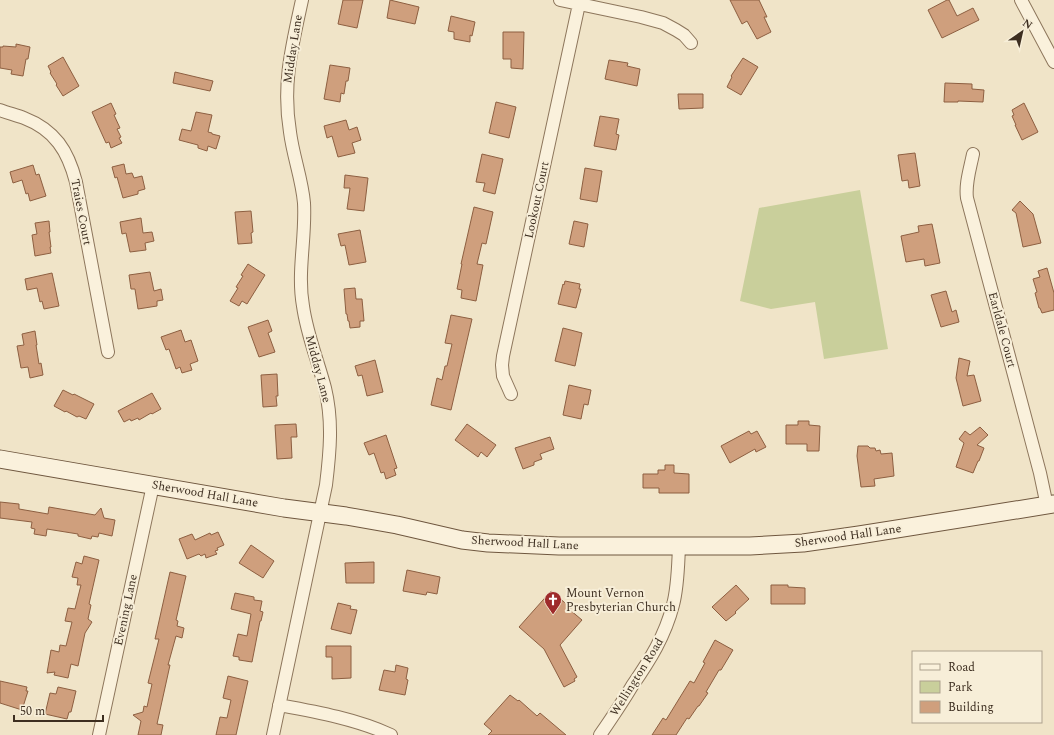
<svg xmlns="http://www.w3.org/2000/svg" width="1054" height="735" viewBox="0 0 1054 735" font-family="Spectral,serif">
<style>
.green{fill:#c9cf9b}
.building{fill:#cf9f7d;stroke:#8d5f41}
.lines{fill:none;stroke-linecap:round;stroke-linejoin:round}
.minor-casing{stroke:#8d765c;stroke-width:14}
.secondary-casing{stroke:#6f573f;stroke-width:19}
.minor{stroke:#faf1dc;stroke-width:12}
.secondary{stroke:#faf1dc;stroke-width:17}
.labels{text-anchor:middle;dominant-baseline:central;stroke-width:4;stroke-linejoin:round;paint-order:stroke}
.street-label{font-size:12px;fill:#3d2e20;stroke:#f7eed8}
.poi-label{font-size:12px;fill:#3d2e20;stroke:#f7eed8;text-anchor:start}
</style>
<rect width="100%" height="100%" fill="#f0e4c8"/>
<path class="green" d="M860 190 888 349 824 359 815 302 771 309 740 301 759 208Z"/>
<path class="building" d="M343 0H363L357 28 338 24Z
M390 0 419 7 415 24 387 18Z
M730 0H759L767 17H764L771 32 757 39 747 21 742 24Z
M947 0H949L957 16 973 8 979 20 942 38 928 10Z
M451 16 475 22 472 36 470 35V42L454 39V32L448 31Z
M503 32H524L523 69 511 68V59H503Z
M16 44 30 47 28 59H26L23 76 11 74 12 70 0 68V47H3V46L16 47Z
M63 57 79 86 63 96 56 85 57 84 50 73 51 72 48 66Z
M743 58 758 67 741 95 727 87 732 77 731 76Z
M609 60 628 63 627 66 640 69 637 86 605 79Z
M330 65 350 68 348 81H346L344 94 341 93 340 102 324 99Z
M175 72 213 81 210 91 173 83Z
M945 83 972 84V89L984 90 983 102 958 101V102H944Z
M678 94H703V108L679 109Z
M496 102 516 107 509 138 489 133Z
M111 103 116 114 114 115 120 128 117 129 121 137 119 138 122 143 111 148 109 142 106 143 92 112Z
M1024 103 1038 132 1022 140 1015 125H1016L1012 116 1014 115 1012 110Z
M196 112 212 115 208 132 212 133V134L220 136 216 149 208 146 207 151 198 148V145L179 140 182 129 191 131Z
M600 116 619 119 616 134 619 135 616 150 594 146Z
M346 120 349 130 357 127 361 140 352 143 355 153 338 157 332 136 327 138 324 126Z
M915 153 920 186 909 188 908 180 902 181 898 155Z
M482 154 503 159 495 194 483 191 485 183 476 182Z
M124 164 126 174 132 173 134 178 142 176 145 189 138 191V194L123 198 117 177 115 178 112 167Z
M33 165 36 175 39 174 46 196 30 201 28 193 26 194 22 180 13 183 10 172Z
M585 168 602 171 597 202 580 199Z
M345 175 368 178 364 211 347 209 350 188H344Z
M1020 201 1033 214 1041 243 1023 247 1016 213 1012 210Z
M474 207 493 212 486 244 482 243 477 264 483 265 476 301 461 298 462 290 457 289 462 264H461Z
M251 211 253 232 251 233 252 243 238 244 235 212Z
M141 218 143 233 152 232 154 241 145 243 146 250 130 252 126 233 122 234 120 222Z
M49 221 50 232H49L51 247H50L51 253 35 256 32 235 37 234 35 223Z
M574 221 588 224 584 247 569 244Z
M932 224 940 263 925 266 924 259 906 262 901 236 919 232 918 226Z
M360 230 366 262 349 265 345 245 341 246 338 234Z
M248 264 265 275 247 304 242 301 239 306 230 301 238 288 236 287 243 276 241 275Z
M1047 268 1054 293V310L1042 313 1040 308H1039L1035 293 1037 292 1033 279 1040 277 1038 271Z
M150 272 154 291 161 289 163 300 157 301V306L138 309 135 289H131L129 275Z
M52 273 59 306 44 309 42 301 40 302 37 288 27 290 25 279Z
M565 281 580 284 579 289H581L576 308 558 304 563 284 564 285Z
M355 288 356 299H362L364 321H360V327L350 328 349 321H348L347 314H346L344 289Z
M946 291 952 312 956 310 959 322 941 327 931 295Z
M451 315 472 319 451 410 431 405 437 378 442 380 445 366H447L452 344 445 343Z
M268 320 272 331 268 333 275 352 259 357 248 327Z
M563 328 582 333 575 366 555 361Z
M181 330 185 342 191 340 198 361 190 364 192 370 182 373 180 367 176 369 169 349 166 350 161 337Z
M35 331 37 345H36L39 364 41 363 43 375 30 378 28 367 21 368 17 346 24 345 22 334Z
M959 358 970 361 967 376 974 375 981 401 963 406 956 378Z
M375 360 383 392 367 396 362 375 358 376 355 366Z
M277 374 278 396H276L277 406 263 407 261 375Z
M569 385 591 390 588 405 584 404 581 419 563 415Z
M63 390 73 395 74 394 94 404 86 419 79 416 77 417 66 411 65 412 54 406Z
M152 393 161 409 152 414 151 413 139 420 138 418 131 421 130 419 124 422 118 411Z
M798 421H809V425L820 426 819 451H807V444H786V425H798Z
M296 424 297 437H291L292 458 277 459 275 425Z
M467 424 496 445 487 457 481 452 478 457 455 440Z
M980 427 988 435 977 445 984 448 979 461H978L973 473 956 467 964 443 959 439 965 431 970 435Z
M749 431 751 434 757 431 766 447 756 452 755 449 730 463 721 446Z
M386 435 397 468 394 469 396 475 386 479 384 472 381 473 374 453 369 455 364 443Z
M550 437 554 449 540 454 542 459 534 462V465L523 469 515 448Z
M858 446H868L870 448H875L876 451 880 450 881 454 892 453 894 476 874 479 875 486 861 487 857 456Z
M665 465H674V473L689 474V493H659V488H643V474H658V470H665Z
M0 502 19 504V509L48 514 49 507 95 515 101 508 104 518 115 520 112 536 99 533 98 537 92 536 91 539 78 536V534L47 529 46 536 34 534 35 529 31 528 32 522 0 518Z
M218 532 224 545 217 548 218 550 215 551 217 554 206 558 205 554 201 556 199 554 187 559 179 539 192 534 195 540 210 533 211 535Z
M251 545 274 561 263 578 239 563Z
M84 556 99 560 89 604 91 605 88 619 92 622 85 633 78 666 71 664 68 678 54 675 55 672 47 673 51 650 59 652 60 645 66 646 72 622 65 621 68 608 75 609 81 585H77L78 578 72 577 76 562 82 564Z
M374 562V583H346L345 563Z
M407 570 440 577 437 594 427 592 426 595 403 591Z
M170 572 186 576 176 620 178 621 177 626 184 628 182 638 176 636 168 665H170L157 724 163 725 161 735H138L141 721 133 715 143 712 144 706 147 707 152 684 148 683 159 639H155Z
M736 585 749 599 735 612 736 613 726 621 712 607Z
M771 585H788V587L805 588V604H771Z
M551 591 571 608 570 610 582 620 560 645 577 677 574 679 575 681 564 687 544 649 519 627Z
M235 593 254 597V600L262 601 260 611 263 612 261 621H260L252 662 239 660V657L233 656 238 634 247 636 251 614 231 609Z
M338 603 351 606 350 609 357 610 351 634 331 629Z
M715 640 733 650 721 670H719L706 692 708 693 699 706H698L689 719 687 718 676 735H652L663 718 666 720 690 681 694 683 705 663 703 662Z
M326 646H351V678L332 679V657H326Z
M396 665 408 668 406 679 408 680 405 695 379 690 384 670 395 672Z
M228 676 248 681 236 735H216L220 717 227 718 231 700 223 698Z
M0 681 27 687 26 691H28L22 710 0 703Z
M58 687 76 691 71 712H69L67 719 45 714 50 693 56 694Z
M510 695 518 701 519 700 537 716 540 713 566 735H488L492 731 484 724Z"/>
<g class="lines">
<defs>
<path id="minor" d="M560 0 641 17 663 23 676 30 684 35 691 43
M1021 0 1054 62
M0 110C8 113 16 115 24 118 55 130 68 151 76 182L108 352
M973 154C970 169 965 184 967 198L1040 473 1047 506
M511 394 503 376 502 365 503 356 579 4
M279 705C317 712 356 719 391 735
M99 735 153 485
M273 735 326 485C330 452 333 421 325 388 318 361 307 335 303 306 297 272 306 238 304 203 302 179 293 156 290 132 282 84 292 46 302 0
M600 735C611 719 622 703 632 686 650 660 665 636 673 605 678 586 678 566 679 547"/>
<path id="secondary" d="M0 459 284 508 346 516 397 525 462 540 488 543 559 546H750L803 543 859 535 1054 504"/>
</defs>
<use href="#minor" class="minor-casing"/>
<use href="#secondary" class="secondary-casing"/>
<use href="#minor" class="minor"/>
<use href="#secondary" class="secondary"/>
</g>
<defs>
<symbol id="church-pin" viewBox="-11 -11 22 30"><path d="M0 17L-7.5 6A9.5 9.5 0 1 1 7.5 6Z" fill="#9e2a2b" stroke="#f7eed8"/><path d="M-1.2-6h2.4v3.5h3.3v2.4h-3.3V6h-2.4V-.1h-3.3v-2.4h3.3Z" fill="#fff"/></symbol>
</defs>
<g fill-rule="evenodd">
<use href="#church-pin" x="543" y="590" width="20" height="27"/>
</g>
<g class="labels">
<g class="street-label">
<text transform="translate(293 49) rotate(-81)">Midday Lane</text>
<text transform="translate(537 200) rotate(-78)">Lookout Court</text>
<text transform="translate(81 212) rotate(79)">Traies Court</text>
<text transform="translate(1002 330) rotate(75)">Earldale Court</text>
<text transform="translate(318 369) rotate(75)">Midday Lane</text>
<text transform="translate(205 494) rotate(10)">Sherwood Hall Lane</text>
<text transform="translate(848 536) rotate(-8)">Sherwood Hall Lane</text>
<text transform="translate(525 543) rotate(3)">Sherwood Hall Lane</text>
<text transform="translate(126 610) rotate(-78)">Evening Lane</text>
<text transform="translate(637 677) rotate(-58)">Wellington Road</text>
</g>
<g class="poi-label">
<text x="566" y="593">Mount Vernon<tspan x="566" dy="14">Presbyterian Church</tspan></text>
</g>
</g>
<rect x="912" y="651" width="130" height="72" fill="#f7eed8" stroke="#ada18e"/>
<rect x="920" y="664" width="20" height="6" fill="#faf1dc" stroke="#ada18e"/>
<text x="948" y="671" font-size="12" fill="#3d2e20">Road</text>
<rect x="920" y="681" width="20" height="12" fill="#c9cf9b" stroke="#ada18e"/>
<text x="948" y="691" font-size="12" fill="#3d2e20">Park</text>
<rect x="920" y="701" width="20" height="12" fill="#cf9f7d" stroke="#ada18e"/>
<text x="948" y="711" font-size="12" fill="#3d2e20">Building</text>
<g transform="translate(1022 32) rotate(34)" stroke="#f7eed8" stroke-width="3" paint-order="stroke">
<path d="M0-3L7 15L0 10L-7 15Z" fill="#3d2e20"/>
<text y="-6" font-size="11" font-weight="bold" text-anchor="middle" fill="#3d2e20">N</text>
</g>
<path d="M14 715v6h89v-6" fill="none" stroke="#3d2e20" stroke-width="2"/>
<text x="20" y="715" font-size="12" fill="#3d2e20" stroke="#f7eed8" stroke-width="3" paint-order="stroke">50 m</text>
</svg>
